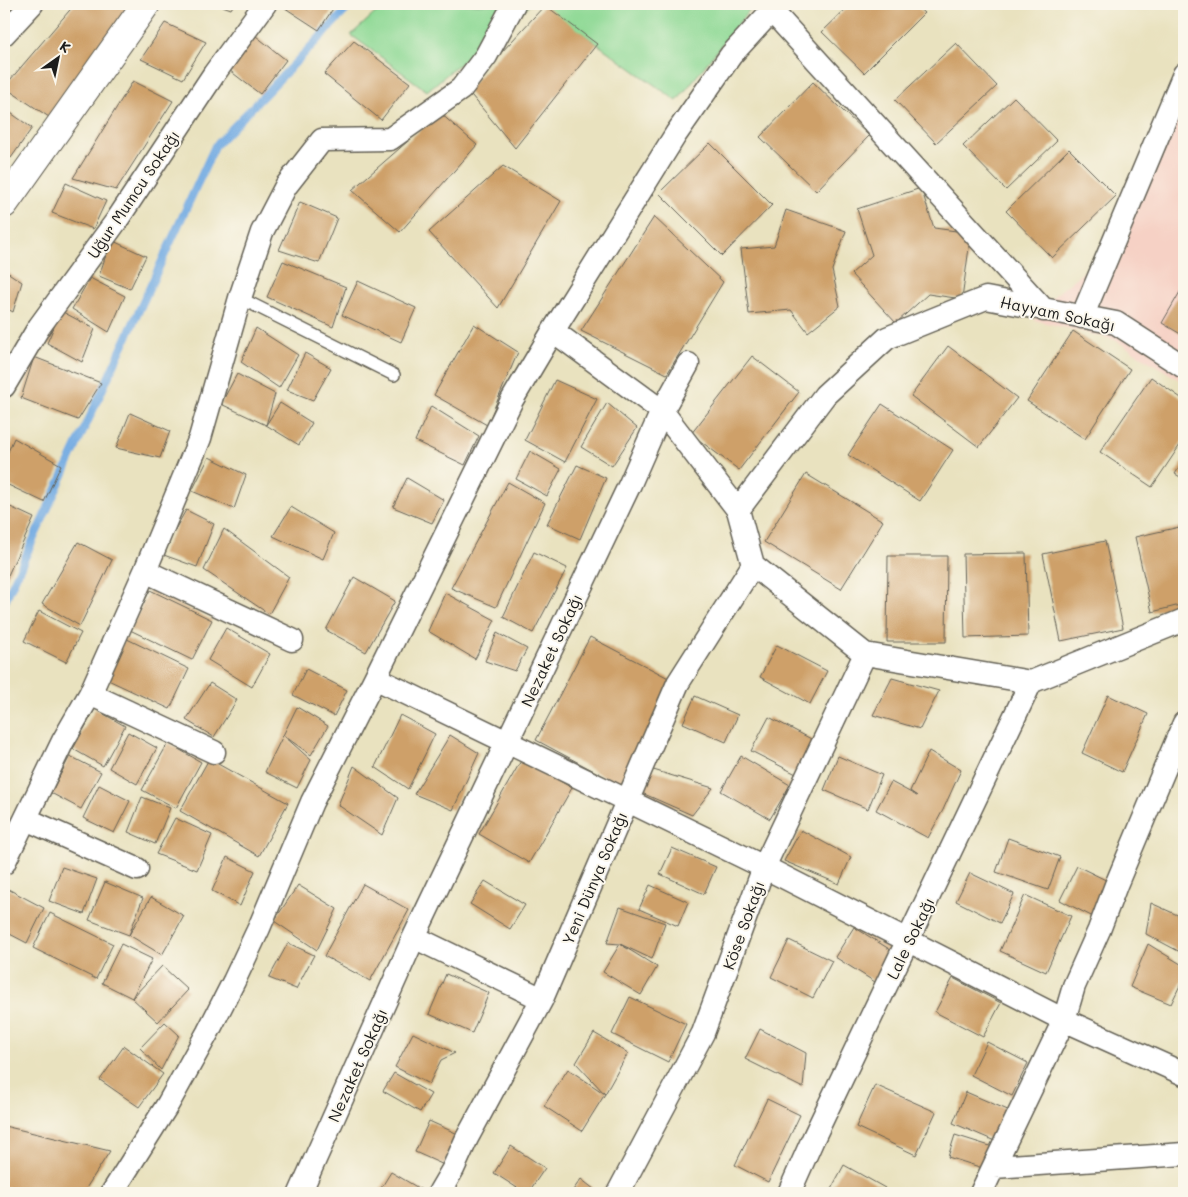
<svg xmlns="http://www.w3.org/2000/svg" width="1188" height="1197" viewBox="0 0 1188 1197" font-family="Mali,sans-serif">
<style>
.built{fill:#f6d1c5}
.green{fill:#8fd995;stroke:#567a58}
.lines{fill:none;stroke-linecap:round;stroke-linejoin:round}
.stream{stroke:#73abe2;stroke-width:8}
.building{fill:#cea069}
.service-casing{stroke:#646155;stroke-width:14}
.minor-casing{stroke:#646155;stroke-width:25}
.tertiary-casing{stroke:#646155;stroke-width:30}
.service{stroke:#fff;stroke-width:11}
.minor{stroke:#fff;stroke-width:22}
.tertiary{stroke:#fff;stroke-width:28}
.labels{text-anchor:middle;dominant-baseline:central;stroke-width:4;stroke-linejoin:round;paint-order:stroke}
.street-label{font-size:16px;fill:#1c1c1c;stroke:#fbf7ec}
</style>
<rect width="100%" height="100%" fill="#fbf7ec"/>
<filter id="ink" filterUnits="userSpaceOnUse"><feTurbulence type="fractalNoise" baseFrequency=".02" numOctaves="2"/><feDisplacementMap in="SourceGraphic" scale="10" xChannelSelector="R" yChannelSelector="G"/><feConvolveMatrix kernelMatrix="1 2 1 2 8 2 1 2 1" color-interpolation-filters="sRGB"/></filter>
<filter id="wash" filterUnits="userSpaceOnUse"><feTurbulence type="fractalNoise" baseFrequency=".0096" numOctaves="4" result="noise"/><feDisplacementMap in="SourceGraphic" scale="20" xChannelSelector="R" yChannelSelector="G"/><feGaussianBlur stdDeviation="1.12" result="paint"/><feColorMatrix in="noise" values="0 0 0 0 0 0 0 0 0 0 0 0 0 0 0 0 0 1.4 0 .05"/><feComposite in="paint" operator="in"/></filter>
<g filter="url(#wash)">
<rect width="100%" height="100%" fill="#e9e2bf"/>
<path class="built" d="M1163 111 1184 124V383L1115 340 1034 320 1054 296 1093 264Z"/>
<path class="green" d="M385 4H531L427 91 351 35Z
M541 4H754L677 101Z"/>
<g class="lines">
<path class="stream" d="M4 603 215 146 352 4"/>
</g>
<g id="blocks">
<path class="building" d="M75 4H134L52 119 4 87Z
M217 4H234L231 9Z
M279 4H336L319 30Z
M851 4H914L924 13 864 73 822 32Z
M545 5 597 44 515 148 467 90Z
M165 23 206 42 183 79 141 59Z
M256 36 286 60 260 94 229 70Z
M354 41 410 83 381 120 324 74Z
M956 43 997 86 936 143 895 100Z
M133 81 173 101 116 190 73 178Z
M813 82 869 136 816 191 760 137Z
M1014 97 1057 141 1006 190 963 146Z
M8 111 32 128 11 158 4 153V118Z
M440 113 477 145 400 232 352 190Z
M710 143 772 205 722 256 659 193Z
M1069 149 1116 196 1052 258 1006 211Z
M4 165 10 170 4 179Z
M503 166 561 201 498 308 429 232Z
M66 183 106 201 93 229 52 213Z
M921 188 934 228 971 233 962 299 928 294 896 323 851 274 872 255 857 209Z
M300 202 337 218 319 263 279 250Z
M786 210 846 231 832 270 840 306 808 332 791 310 749 314 741 249 774 246Z
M654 217 723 282 667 374 581 331Z
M111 240 146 256 130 289 99 276Z
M283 261 346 287 333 327 267 297Z
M4 270 22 282 13 312 4 307Z
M90 278 125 296 109 332 72 309Z
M358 281 416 308 401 342 342 315Z
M1184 285V336L1162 323Z
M61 311 95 329 82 362 47 343Z
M474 324 518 352 487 425 434 395Z
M256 328 298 355 279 388 241 362Z
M1073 331 1130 369 1085 439 1027 401Z
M948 346 1017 398 979 447 911 396Z
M305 353 331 368 313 400 287 390Z
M752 356 799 392 739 470 691 434Z
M34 357 101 383 78 420 21 398Z
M237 374 275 394 266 425 280 403 312 423 299 445 266 425 221 404Z
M1151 377 1184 400V439L1152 487 1100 452Z
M555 380 597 399 565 462 525 440Z
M607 403 637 428 612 466 581 447Z
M882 404 953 450 920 501 848 455Z
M431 406 479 436 465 465 415 441Z
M130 413 170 431 160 458 116 448Z
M14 438 61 465 44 502 4 483V461Z
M530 451 561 469 547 496 516 479Z
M209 457 246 475 234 509 192 491Z
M1184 460V479L1175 474Z
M577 465 606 478 580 539 547 524Z
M806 474 883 521 841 589 764 542Z
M407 478 444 500 432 523 393 507Z
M508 482 545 503 496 607 451 588Z
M4 504 34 518 4 584Z
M291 507 334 533 323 559 273 536Z
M186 510 214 524 197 567 161 554Z
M1184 526V604L1152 612 1135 537Z
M224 529 289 577 269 614 204 570Z
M1105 541 1123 628 1061 641 1043 554Z
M78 542 112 560 80 626 42 604Z
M534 552 567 568 533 633 503 617Z
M1026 553 1028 636 965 638 963 554Z
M888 556H947L946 642H887Z
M354 577 395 601 366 652 326 630Z
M150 590 212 620 192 660 130 630Z
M445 593 495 620 475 659 428 631Z
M39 611 81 633 66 662 24 641Z
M226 628 270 654 252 687 208 660Z
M497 633 527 649 515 671 485 661Z
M590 637 678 683 624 787 536 740Z
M125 638 189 669 170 709 106 679Z
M777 645 827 671 810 704 760 677Z
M306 669 347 690 334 716 293 695Z
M892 678 939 691 920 729 873 715Z
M210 683 237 700 214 737 186 720Z
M1108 695 1148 714 1122 772 1082 753Z
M695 696 738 715 726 742 683 723Z
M297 707 328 726 311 755 283 735 311 760 297 788 265 772Z
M95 709 125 726 103 766 73 749Z
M400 715 435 734 408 789 375 767Z
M769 717 817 742 800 776 751 751Z
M128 732 157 748 137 784 109 768Z
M450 735 479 753 453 810 414 794Z
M168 743 201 762 176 808 142 790Z
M929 751 961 770 943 810 928 838 876 810 891 782 917 796 910 791Z
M70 756 101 772 81 809 51 793Z
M741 756 790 785 770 819 721 791Z
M838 756 882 775 868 809 824 790Z
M209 759 288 803 259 856 180 811Z
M522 759 572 788 529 863 479 834Z
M354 766 398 798 382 835 338 805Z
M650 769 713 788 692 815 642 793Z
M99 785 130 801 114 833 83 818Z
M142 797 170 808 155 844 128 832Z
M175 818 212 835 197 870 156 854Z
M801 830 851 857 839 884 784 861Z
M1008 838 1060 857 1048 890 996 872Z
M672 848 716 867 704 894 660 874Z
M227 857 255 871 240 906 212 891Z
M1077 866 1116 885 1099 920 1060 900Z
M62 867 97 879 84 914 49 901Z
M970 873 1014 894 1000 923 956 901Z
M485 881 525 905 510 929 470 904Z
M105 882 143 898 129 935 151 897 184 916 162 955 129 935 89 920Z
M363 884 409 910 370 981 324 956Z
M298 885 337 909 317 950 274 921Z
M650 885 688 902 678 926 639 909Z
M8 889 44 908 27 943 4 931V899Z
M1025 895 1071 916 1046 972 1000 951Z
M1151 903 1184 918V954L1146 934Z
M620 907 665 923 652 959 620 944 607 943Z
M50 913 113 944 96 979 33 948Z
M854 927 894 952 875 982 835 957Z
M789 940 832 961 813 998 771 977Z
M288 943 314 955 296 989 269 978Z
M121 944 152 959 132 998 102 983Z
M620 944 657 967 641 995 603 972Z
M1148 944 1184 966V977L1171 1004 1130 987Z
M162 966 188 990 158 1022 132 998Z
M446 974 489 993 472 1033 429 1014Z
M953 978 1001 1003 983 1037 935 1012Z
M630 997 686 1024 668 1062 612 1034Z
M165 1022 179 1035 161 1070 140 1048Z
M760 1029 806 1053 803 1088 745 1059Z
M413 1033 455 1053 441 1060 429 1084 395 1067Z
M594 1033 628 1053 605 1094 576 1063Z
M987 1042 1028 1063 1012 1096 971 1075Z
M124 1046 163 1074 139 1107 100 1080Z
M568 1069 605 1094 582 1131 544 1106Z
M394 1073 431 1094 420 1112 383 1091Z
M875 1085 936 1112 916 1155 856 1127Z
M966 1092 1010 1111 997 1142 953 1123Z
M767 1099 800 1115 768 1182 735 1165Z
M429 1121 458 1134 444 1165 415 1152Z
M4 1126 110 1151 83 1193H29L4 1187Z
M955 1135 993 1147 992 1171 948 1157Z
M511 1146 545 1168 528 1193H525L494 1173Z
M844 1165 885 1188 882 1193H829Z
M391 1172 427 1193H378Z
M581 1179 599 1193H571Z"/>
</g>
</g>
<g filter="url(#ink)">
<use href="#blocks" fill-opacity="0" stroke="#646155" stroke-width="1"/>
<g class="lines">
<defs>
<path id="service" d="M240 298 394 375"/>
<path id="minor" d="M771 10 1044 310
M4 34 32 4
M1082 317 1184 74
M553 331 662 411 738 510 753 565 865 654 1031 682 1184 620
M4 386 39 327 117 220 214 74 265 4
M738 510 825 395 887 338 986 298 1116 323 1184 367
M145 571 292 640
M375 678 764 867 1064 1020 1184 1074
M90 694 214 752
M26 819 137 869
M4 863 63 741 90 694 145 571 200 438 240 298 262 232 286 186 322 140 390 139 461 89 486 56 514 4
M414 937 542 999
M994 1167 1184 1154
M112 1193 168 1104 208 1032 234 981 259 928 312 802 375 678 512 400 553 331 676 134 731 55 778 4
M300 1193 414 937 630 484 662 411 688 364
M439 1193 453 1169 467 1138 542 999 678 683 753 565
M618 1193 703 1033 764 867 865 654
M789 1193 813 1139 1031 682
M981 1193 1064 1020 1074 986 1099 930 1116 885 1184 723"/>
<path id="tertiary" d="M4 204 146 4"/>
</defs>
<use href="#service" class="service-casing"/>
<use href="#minor" class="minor-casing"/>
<use href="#tertiary" class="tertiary-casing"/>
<use href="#service" class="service"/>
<use href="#minor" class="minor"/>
<use href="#tertiary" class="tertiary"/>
</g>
</g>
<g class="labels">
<g class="street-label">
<text transform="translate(133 194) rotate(-56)">Uğur Mumcu Sokağı</text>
<text transform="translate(1058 313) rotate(12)">Hayyam Sokağı</text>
<text transform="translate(551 650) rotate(-65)">Nezaket Sokağı</text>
<text transform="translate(594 878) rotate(-67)">Yeni Dünya Sokağı</text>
<text transform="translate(743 925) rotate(-70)">Köse Sokağı</text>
<text transform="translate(910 938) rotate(-64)">Lale Sokağı</text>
<text transform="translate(357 1065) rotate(-66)">Nezaket Sokağı</text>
</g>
</g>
<rect width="1188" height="1197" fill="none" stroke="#fbf7ec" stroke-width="20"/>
<g transform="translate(58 58) rotate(33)" stroke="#fbf7ec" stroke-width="4" paint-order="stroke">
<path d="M0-4L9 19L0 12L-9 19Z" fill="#1c1c1c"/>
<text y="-8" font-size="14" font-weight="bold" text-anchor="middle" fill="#1c1c1c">K</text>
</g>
</svg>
